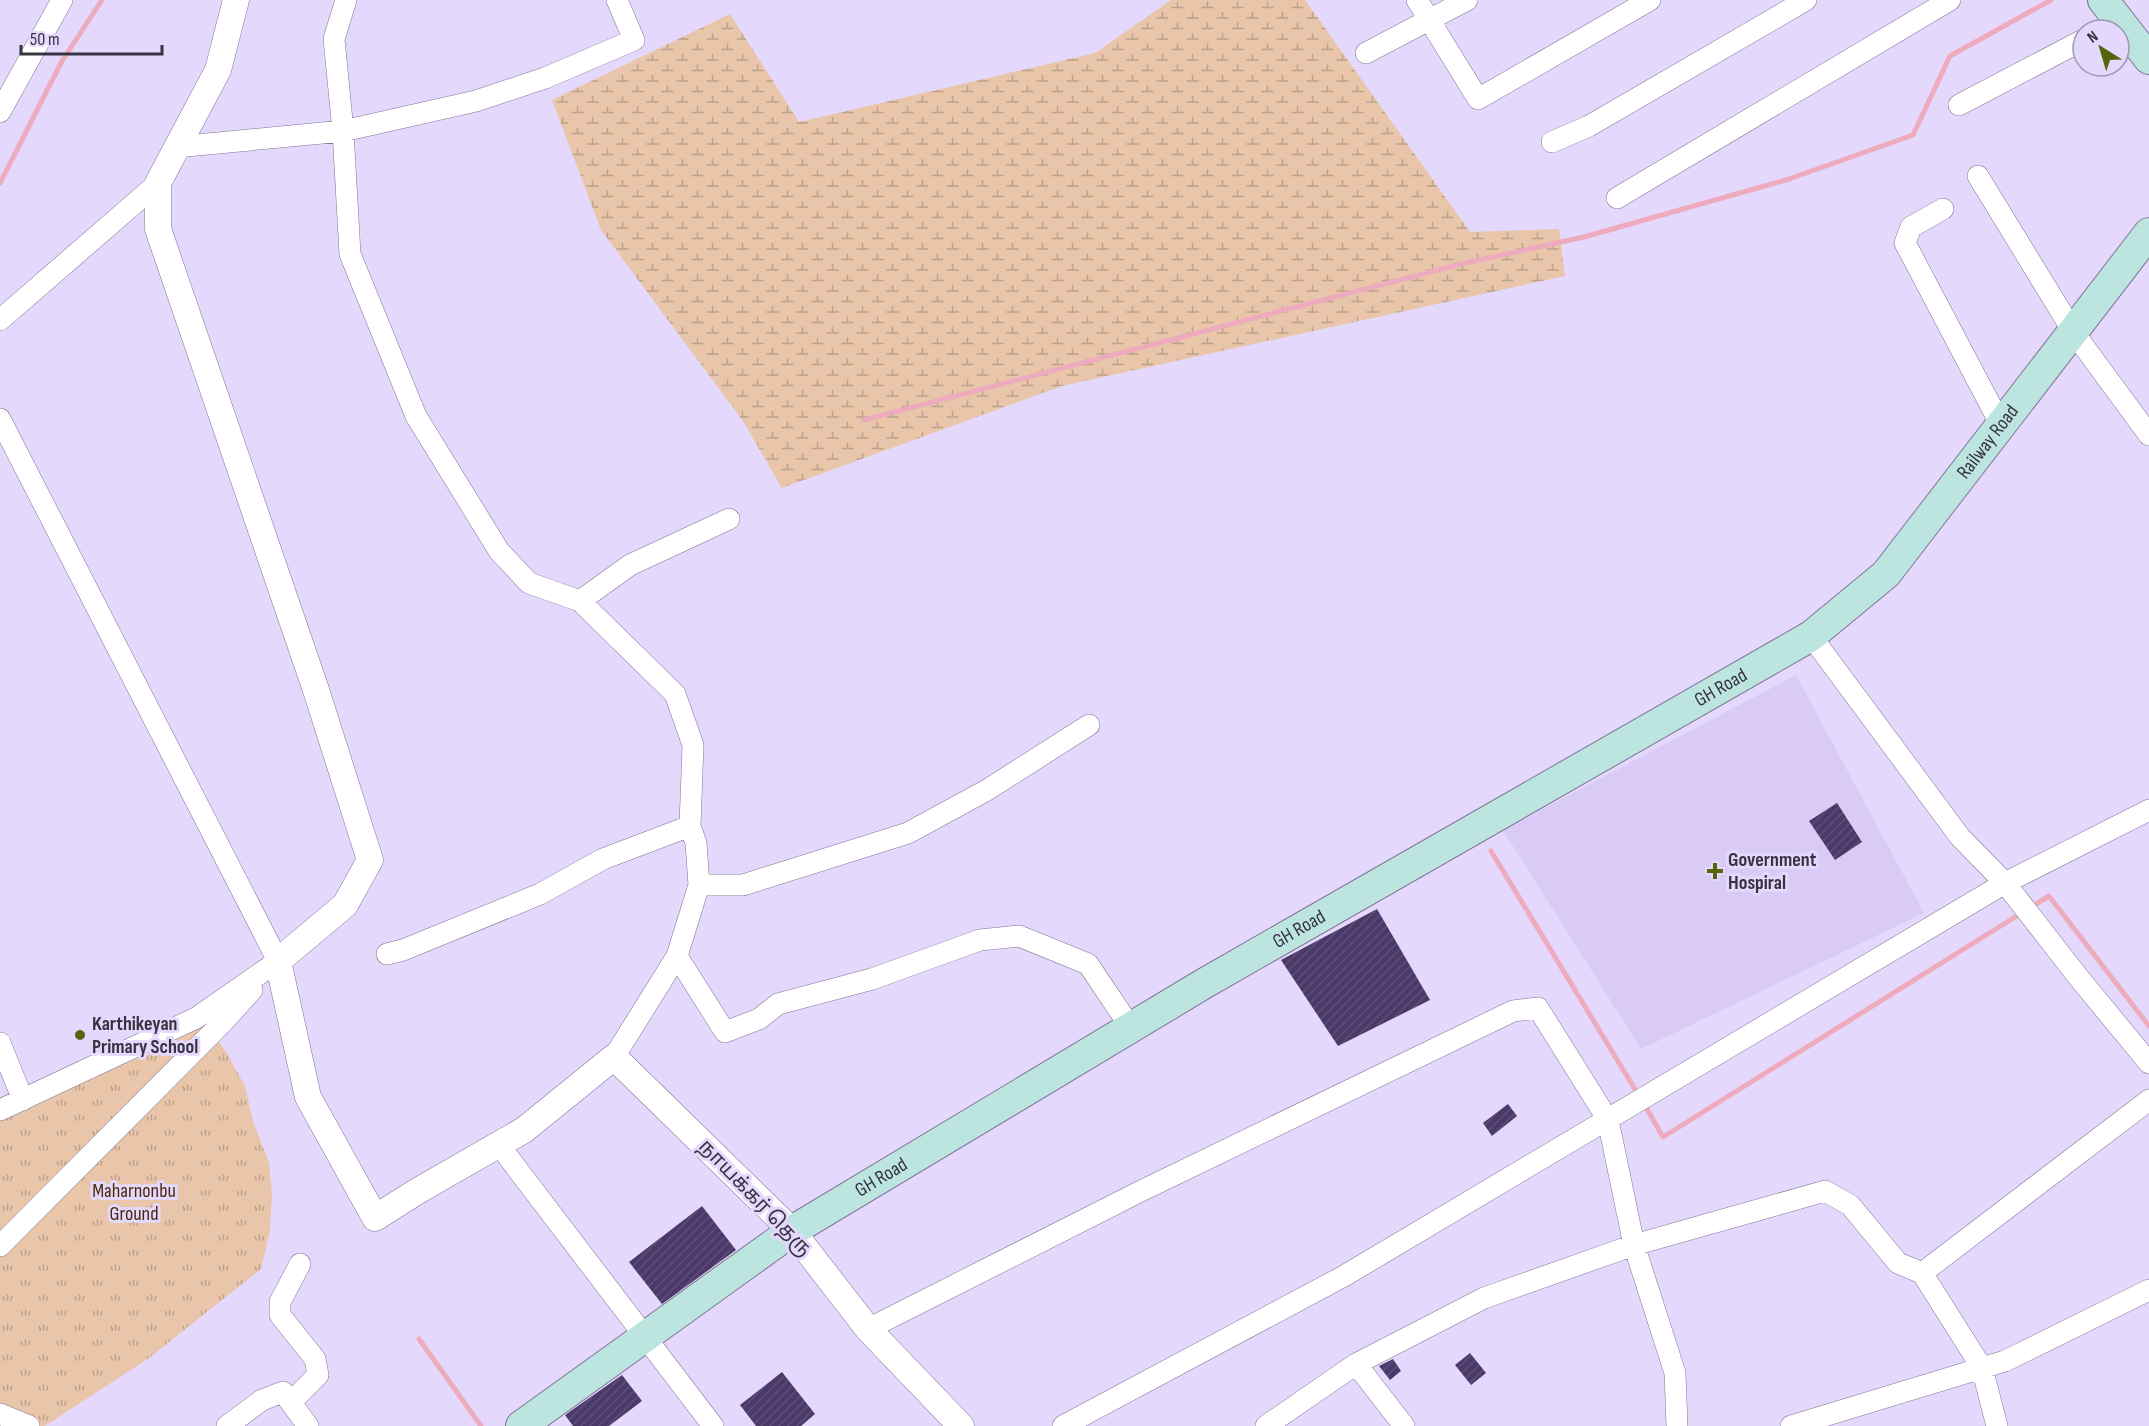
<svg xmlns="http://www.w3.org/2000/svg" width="2149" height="1426" viewBox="0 0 2149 1426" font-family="'Sofia Sans Condensed','Noto Sans Tamil',sans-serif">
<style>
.built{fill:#d9cbf6}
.wetland{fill:url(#wetland-marsh)}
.park{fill:url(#park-tufts)}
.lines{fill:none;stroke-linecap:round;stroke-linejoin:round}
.stream{stroke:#edabbd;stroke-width:5}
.building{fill:url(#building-hatch)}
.minor-casing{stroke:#807596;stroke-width:22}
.tertiary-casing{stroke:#807596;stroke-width:27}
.secondary-casing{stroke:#807596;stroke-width:32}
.minor{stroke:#fff;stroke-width:21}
.tertiary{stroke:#fff;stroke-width:26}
.secondary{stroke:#bce5e0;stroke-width:30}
.poi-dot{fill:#55650d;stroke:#e4d8fc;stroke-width:2}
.labels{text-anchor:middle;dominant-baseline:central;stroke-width:6;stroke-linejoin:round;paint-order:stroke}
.street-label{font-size:20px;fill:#383341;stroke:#e4d8fc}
.poi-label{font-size:20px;font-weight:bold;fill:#383341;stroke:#e4d8fc;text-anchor:start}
.park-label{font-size:20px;fill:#4a2907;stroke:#e4d8fc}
</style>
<defs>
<pattern id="wetland-marsh" width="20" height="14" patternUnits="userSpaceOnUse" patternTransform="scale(1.5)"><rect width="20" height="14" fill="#e9c6aa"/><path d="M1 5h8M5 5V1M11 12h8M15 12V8" fill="none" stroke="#bea18c"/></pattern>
<pattern id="park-tufts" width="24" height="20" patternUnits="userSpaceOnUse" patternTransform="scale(1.5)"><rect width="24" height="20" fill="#e9c6aa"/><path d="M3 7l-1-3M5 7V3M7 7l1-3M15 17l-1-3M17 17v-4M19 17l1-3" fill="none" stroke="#bea18c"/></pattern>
<pattern id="building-hatch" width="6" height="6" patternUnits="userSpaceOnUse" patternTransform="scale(1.5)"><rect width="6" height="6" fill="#4b3969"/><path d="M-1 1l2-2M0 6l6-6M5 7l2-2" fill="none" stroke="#5d4e77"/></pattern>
</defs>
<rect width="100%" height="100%" fill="#e4d8fc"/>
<path class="built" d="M1796 675 1924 913 1641 1049 1503 830Z"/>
<path class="wetland" d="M1171 0H1305L1470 232 1559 229 1565 276 1062 386 782 488 743 421 601 230 552 100 730 14 799 122 1095 53Z"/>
<path class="park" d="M205 1022 226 1052 245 1086 253 1121 269 1163 272 1193 270 1231 261 1269 149 1358 45 1426H0V1119L74 1084 150 1053Z"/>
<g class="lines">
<path class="stream" d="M0 183 62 61 102 0
M864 420 1461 264 1584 237 1789 179 1913 135 1950 56 2051 0
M1491 851 1639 1096
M2031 907 2049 896 2149 1026
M1644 1104 1663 1137 2023 912
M419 1339 481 1426"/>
</g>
<path class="building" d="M1837 803 1862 842 1835 860 1809 821Z
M1377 909 1430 1000 1338 1046 1281 960Z
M1508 1104 1517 1116 1492 1136 1483 1123Z
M702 1206 736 1250 662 1304 629 1262Z
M1470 1353 1486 1373 1471 1385 1455 1365Z
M1393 1359 1401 1371 1390 1380 1379 1366Z
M782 1372 815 1414 801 1426H756L740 1405Z
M622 1375 642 1401 609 1426H573L565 1415Z"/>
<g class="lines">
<defs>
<path id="minor" d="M617 0 634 40 545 78 476 101 343 131 350 254 416 416 499 551 529 583 580 601 675 694 693 745 690 826 696 843 699 885 677 956
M1417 0 1478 99 1650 0
M2101 30 2119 21
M1366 53 1467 0
M1959 105 2083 40
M0 112 62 0
M1552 142 1589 126 1806 0
M176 147 343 131 334 39 346 0
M1978 176 2074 333 2149 435
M1617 198 1950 0
M1943 209 1911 227 1905 243 2001 425
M0 320 158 183
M0 419 278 961 196 1018 0 1110
M580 601 630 565 729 519
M1811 636 1960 837 2005 883 2079 978 2149 1063
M699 885H743L908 833 987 790 1089 725
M387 954 403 950 540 894 603 859 690 826
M0 1043 23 1100
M614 1057 677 956 725 1032 759 1019 778 1004 872 979 980 940 1019 936 1088 964 1131 1028
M499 1145 713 1426
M0 1246 225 1020 252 990
M868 1329 1141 1191 1513 1011 1538 1008 1608 1120 1634 1245 1675 1373 1677 1426
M1356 1364 1404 1426
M291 1402 318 1375 315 1359 280 1315V1302L300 1264
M0 1414 29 1426
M227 1426 262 1400 283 1392 308 1426
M1063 1426 1344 1276 2005 883 2149 810
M1266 1426 1356 1364 1484 1298 1634 1245 1825 1191 1850 1205 1898 1263 1922 1273
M1791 1426 2005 1361 2149 1290
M1997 1426 1982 1368 1922 1273 2149 1100"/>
<path id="tertiary" d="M236 0 218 70 158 183V229L316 690 370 860 345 905 278 961 308 1097 375 1218 416 1192 524 1130 614 1057 792 1231 868 1329 961 1426"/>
<g id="secondary">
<path d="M2103 0 2149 59"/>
<path id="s1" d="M521 1426 792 1231 1205 983 1811 636 1886 574 2149 233"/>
</g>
</defs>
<use href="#minor" class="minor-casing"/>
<use href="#tertiary" class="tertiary-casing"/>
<use href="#secondary" class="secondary-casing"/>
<use href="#minor" class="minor"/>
<use href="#tertiary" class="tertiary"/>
<use href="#secondary" class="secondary"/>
</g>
<g class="poi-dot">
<path d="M1712 862h6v6h6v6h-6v6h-6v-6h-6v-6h6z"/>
<circle cx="80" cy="1035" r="6"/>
</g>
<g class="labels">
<g class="street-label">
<text stroke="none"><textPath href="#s1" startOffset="1778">Railway Road</textPath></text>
<text stroke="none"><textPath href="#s1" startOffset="1410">GH Road</textPath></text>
<text stroke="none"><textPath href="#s1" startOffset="924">GH Road</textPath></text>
<text stroke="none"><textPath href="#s1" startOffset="438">GH Road</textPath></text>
<text transform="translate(755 1198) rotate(46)">நாயக்கர் தெரு</text>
</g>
<g class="poi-label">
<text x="1728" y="860">Government<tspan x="1728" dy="23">Hospiral</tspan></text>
<text x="92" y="1024">Karthikeyan<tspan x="92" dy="23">Primary School</tspan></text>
</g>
<g class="park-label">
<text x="134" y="1191">Maharnonbu<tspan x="134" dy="23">Ground</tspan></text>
</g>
</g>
<g transform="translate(2101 48) rotate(323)"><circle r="28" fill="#e4d8fc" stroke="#9f96b1" stroke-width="1.5"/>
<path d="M0-4.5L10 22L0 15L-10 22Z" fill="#55650d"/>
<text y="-9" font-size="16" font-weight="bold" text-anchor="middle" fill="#383341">N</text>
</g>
<path d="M21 45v9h141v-9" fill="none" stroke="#383341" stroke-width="3"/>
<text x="30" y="45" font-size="18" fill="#383341" stroke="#e4d8fc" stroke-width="4.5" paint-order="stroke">50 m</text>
</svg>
